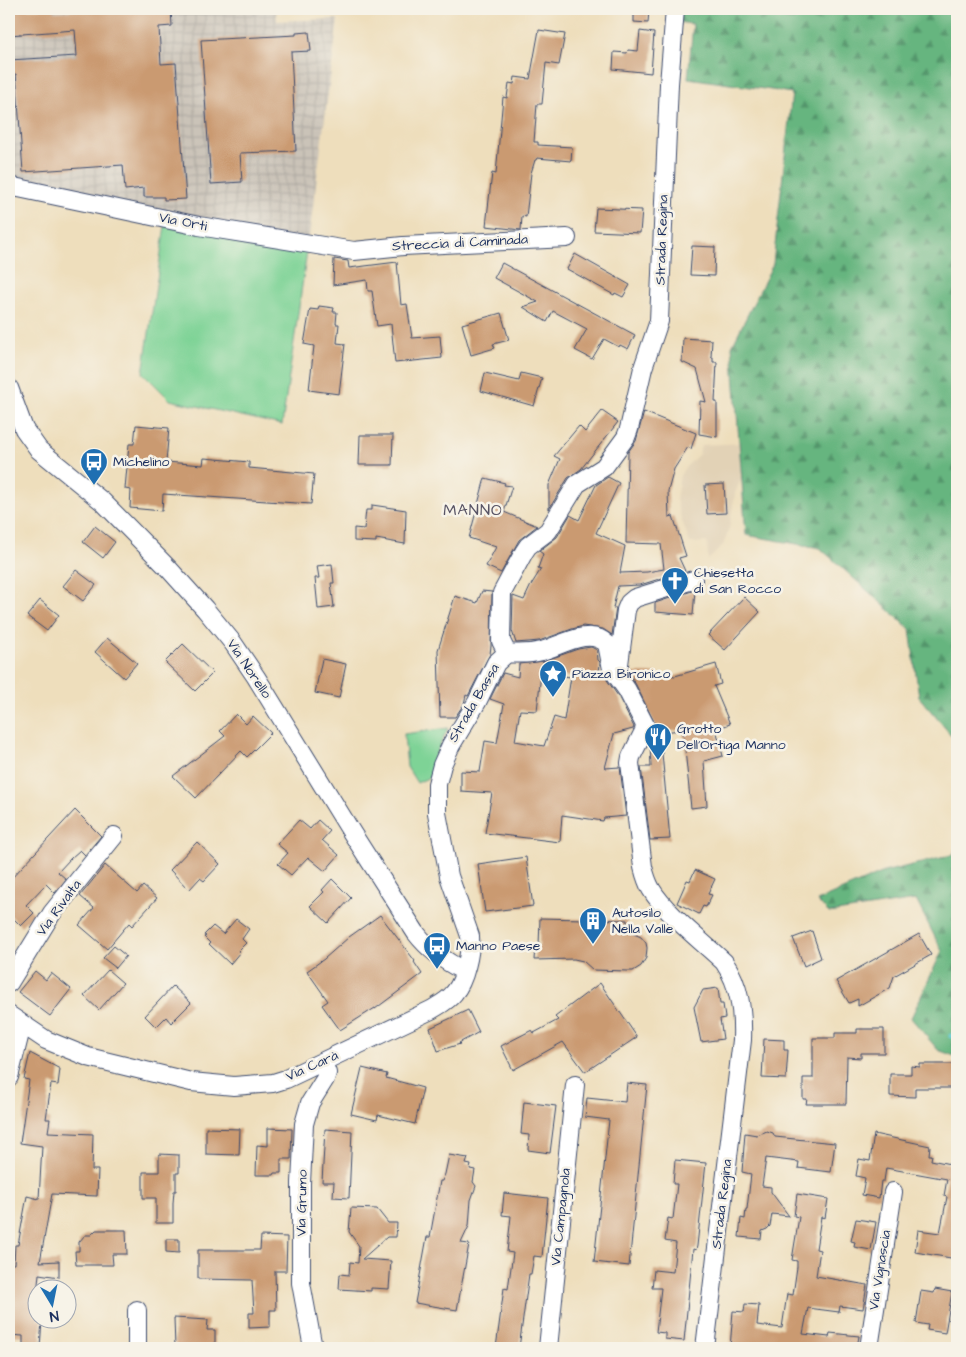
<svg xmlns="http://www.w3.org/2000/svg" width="966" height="1357" viewBox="0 0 966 1357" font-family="'Architects Daughter',sans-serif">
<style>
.built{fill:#e2d2b6}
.industrial{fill:url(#industrial-grid)}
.green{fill:#7ed396;stroke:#4c817a}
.forest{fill:url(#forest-firs);stroke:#40726e}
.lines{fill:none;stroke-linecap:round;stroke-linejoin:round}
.stream{stroke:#5dc9d5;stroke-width:5}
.building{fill:#ca9a71;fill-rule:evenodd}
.minor-casing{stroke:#3b496c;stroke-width:20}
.minor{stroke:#fff;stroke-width:18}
.labels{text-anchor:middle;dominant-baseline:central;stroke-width:5;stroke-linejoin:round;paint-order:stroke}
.street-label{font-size:14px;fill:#1b2f5e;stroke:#f7f3e8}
.poi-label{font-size:14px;fill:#1b2f5e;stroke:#f7f3e8;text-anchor:start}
.quarter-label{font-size:16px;letter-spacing:1px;fill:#585465;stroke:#f7f3e8}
</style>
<defs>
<pattern id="industrial-grid" width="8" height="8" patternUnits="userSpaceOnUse" patternTransform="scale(1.25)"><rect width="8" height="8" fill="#cac3b8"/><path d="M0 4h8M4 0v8" fill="none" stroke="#ada8a1"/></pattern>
<pattern id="forest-firs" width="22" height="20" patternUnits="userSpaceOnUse" patternTransform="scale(1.25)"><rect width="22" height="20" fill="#66b57f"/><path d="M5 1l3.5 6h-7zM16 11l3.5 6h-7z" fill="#53946b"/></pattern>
</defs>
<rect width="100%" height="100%" fill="#f7f3e8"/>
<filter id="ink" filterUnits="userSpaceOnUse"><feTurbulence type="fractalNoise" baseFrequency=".02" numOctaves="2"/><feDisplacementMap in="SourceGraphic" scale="10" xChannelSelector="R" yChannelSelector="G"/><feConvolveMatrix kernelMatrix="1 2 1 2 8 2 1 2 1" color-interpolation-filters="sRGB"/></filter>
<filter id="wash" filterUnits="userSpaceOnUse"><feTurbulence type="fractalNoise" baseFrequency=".0096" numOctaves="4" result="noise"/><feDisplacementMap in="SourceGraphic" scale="20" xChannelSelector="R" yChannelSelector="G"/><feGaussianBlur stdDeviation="1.12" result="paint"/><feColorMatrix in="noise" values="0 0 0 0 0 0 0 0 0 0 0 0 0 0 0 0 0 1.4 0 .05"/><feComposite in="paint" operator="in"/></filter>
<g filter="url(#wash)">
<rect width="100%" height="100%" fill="#eedebc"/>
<path class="built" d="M747 443 744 472 735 493 729 529 723 545 708 560 707 542 690 543 680 515 676 499 680 476 684 469 699 454 701 445Z"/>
<path class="industrial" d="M9 9H276L277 21 338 19 308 244 26 182 9 177Z"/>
<path class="green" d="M166 219 308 244 282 425 170 400 143 373Z
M448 728 435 756 430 777 417 783 407 767 404 734Z"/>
<path class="forest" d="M675 9H957V742L919 697 910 629 820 548 746 535 732 346 773 264 792 93 688 78 693 24 676 22Z
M957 846V1057L938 1050 911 1018 942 951 916 900 829 913 817 901 884 872 953 855Z"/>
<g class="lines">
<path class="stream" d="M951 1036 957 1037"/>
</g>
<g id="blocks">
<path class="building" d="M9 9H54V12L98 9H171L172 26 159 27 161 64 176 63 186 199 164 200V197H144V188L125 190 123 165 23 172 16 74 9 75V60L77 56 75 30 9 35Z
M634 9H649L648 23 634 22Z
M539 30 565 34 559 65 546 63 542 104H537L534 142H538V145L572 147 571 161 537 158 536 160H535L531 173 526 217 522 216 521 230 486 226 492 173 496 174 503 97 507 98 509 83 514 84 515 77 530 79Z
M640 31 654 33 651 73 613 69 614 52 627 53 628 50 638 51Z
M309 32 311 51 291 52 296 151 240 153 242 182 211 184 201 40 296 35V33Z
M596 208 642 210 640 233 594 231Z
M692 246 715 247 714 276 690 275Z
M575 254 630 285 623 297 615 293 614 295 567 269Z
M334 259 348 261 349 268 397 262 401 305 407 304 412 338 440 336 442 358 395 363 391 324 377 326 372 291H368L367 280 333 285Z
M502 263 635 335 628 349 620 345 619 347 604 339 592 359 575 350 587 329 553 311 547 322 523 307 538 302 494 278Z
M319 306 334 308 333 312H337L336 324H339L337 343 345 344 339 394 309 390 314 346 304 344 310 309 318 310Z
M501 313 509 340 493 344 495 348 471 355 462 324Z
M683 338 712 340 711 357H713V362H717L715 402H717V437L699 434 700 401 706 402 697 369 682 362Z
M485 373 519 381 521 373 542 378 534 406 481 391Z
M602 411 618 422 581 469 568 478 549 509V485L560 459 554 456 579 426 585 432Z
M644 412 696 433 691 449 688 447 674 469 668 491 669 517 673 516 686 556 679 558 685 571 640 585 618 586 613 608H616L612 635 603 629 583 626 572 629 539 641 516 643 512 631 513 596 524 600 531 585 541 569 538 568 543 554 539 551 557 537 570 515 579 520 596 485 608 477 619 483 596 533 625 546 620 573 647 572 664 569 661 544 626 543 628 452 636 441Z
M136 425 169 428 166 462 203 465 204 458 249 462V468L314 474 311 504 163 494 162 511 130 508 131 490 125 489 129 444H134Z
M360 435H393L392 465H359Z
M485 478 505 483 504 485 512 486 504 512 537 526 519 540 501 573 486 566 496 547 469 538Z
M724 484 726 513 707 514 705 485Z
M372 505 406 510 405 544 376 539V542L354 541V528L364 529 366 510H372Z
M95 526 115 542 103 558 83 542Z
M332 564 334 583H331L334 607 318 609 315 578H319L317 566Z
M76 570 96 585 83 601 63 586Z
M695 590 693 615 655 612V603Z
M482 591 492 592 491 646 490 654 468 696 466 695 464 704 455 717H440L438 650 455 596 477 603Z
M744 597 760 612 725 650 708 635Z
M40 600 59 615 47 631 27 616Z
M107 638 137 663 124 678 95 652Z
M183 644 213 673 195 691 165 662Z
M591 647 597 650 598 660 600 662 599 674H603L618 696 634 727 633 729 614 734 605 768 620 767 626 816 604 818 603 821 562 815 560 842 485 833 492 793 461 791V771L480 772 485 741 497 743 504 704 490 699 503 673 518 677 519 664 544 661 578 649ZM541 673 571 677 564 720 554 717 544 746 515 741 520 710 537 711Z
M322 659 346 664 339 698 315 693Z
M716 664 721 684 714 686 730 724 716 729 723 756 704 761 707 806 691 808 683 730 660 732 670 839 650 840 641 767H651L650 742 655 732H659L636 685 629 673H649L675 676Z
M236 714 246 724 253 716 271 733 247 757 241 751 196 798 173 776 225 736 220 731Z
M75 810 101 836 85 855 80 850 71 858 58 872 66 879 55 893 46 884 26 905 34 913 21 926 9 914V881Z
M299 820 310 829 318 820 330 831 322 840 339 855 325 871 308 857 291 875 278 864 288 853 277 844Z
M197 842 220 864 204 881 200 878 189 890 170 870Z
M526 857 533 906 485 912 478 864Z
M105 865 137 893 143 886 157 898 132 926 129 923 107 949 79 925 94 908 80 896Z
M695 870 715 879 708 894 712 895 706 907 703 906 699 914 677 903 687 880 690 881Z
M332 879 351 898 328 923 310 906 324 892 322 890Z
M380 915 415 961 414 962 422 974 375 1009V1008L340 1030 322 1005 328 1001 307 971 324 959 349 937Z
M540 918 627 920V931L641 937 646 943 647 948 646 958 641 966 633 971H628L593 970 583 961 574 959 534 960 535 947 539 946Z
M236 919 249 929 242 939 246 943 238 951 240 952 230 964 209 944 210 943 204 937 206 936 204 935 213 926 223 934Z
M812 931 821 958 804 966 793 938Z
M919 934 931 955 894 976 890 988 858 1006V999L849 1003 836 981Z
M114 946 126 956 116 968 103 958Z
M108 970 123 983 99 1010 84 996Z
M35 971 46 980 51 973 71 989 50 1016 18 992Z
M600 983 637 1037 585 1072 563 1042 513 1070 501 1046 532 1030 534 1033 558 1020 555 1017Z
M173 986 191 1003 171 1023 166 1017 156 1027 145 1016Z
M718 988 720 1004H723L725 1018 720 1019 723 1039 701 1042 694 1007 703 990Z
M468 1010 479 1032 459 1043 460 1044 438 1051 430 1028Z
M857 1029H884V1053H861V1058L847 1057 846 1104H806L807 1099H803V1078H813V1038H835V1033H857Z
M764 1039 784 1040V1050H788L786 1079 762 1078Z
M30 1053 60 1069 58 1085 51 1084 46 1119H50L48 1132 93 1134 92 1170H98L97 1196 52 1194 40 1262 59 1261V1277L39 1274 35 1315H38V1320H42L40 1348H23V1336L9 1335V1288H10L11 1272 9 1271V1264H14L15 1245H18L27 1196 39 1199 42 1146 20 1143 29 1080 24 1079Z
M920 1064H957V1088H915V1097L890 1096V1074H911V1066L920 1067Z
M362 1068 387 1074 386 1078 423 1088 415 1124 378 1115 377 1120 351 1114Z
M627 1083 647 1085 629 1266 594 1262 609 1120 585 1117 587 1098 625 1102Z
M524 1102 556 1106 550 1153 528 1150 529 1135 521 1134Z
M206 1128 240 1129 239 1155 206 1154Z
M268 1128 292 1129 291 1159H281V1173H275L274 1175H256L257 1145 268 1146Z
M325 1129 352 1131 349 1198 333 1197 334 1182H322Z
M767 1131 773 1133 775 1137 835 1143 831 1172 798 1168 799 1162 766 1158 762 1186 771 1187V1192L789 1216 772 1214 770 1226 767 1229 762 1231 761 1239 739 1237 741 1218 745 1219 746 1209H747L751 1174 742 1172 745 1133 757 1135Z
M874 1134 930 1146 929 1155H932L931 1160 950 1164 951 1160 957 1161V1259L915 1252 918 1230 940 1233 947 1197 944 1196 947 1179 886 1168 884 1181H881L879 1198 862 1195 865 1178 856 1176 859 1159 870 1161Z
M159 1154 179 1155V1173H176V1191H174L173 1203V1223H156V1198H143V1172H159Z
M449 1155 468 1158 466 1164 471 1165 470 1169 475 1170 473 1182 476 1186 471 1200 469 1226 461 1243 469 1244 457 1310 415 1303 427 1237H430L440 1181H442L445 1174Z
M675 1160 706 1163 697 1246 696 1250 693 1249 684 1341 665 1339V1333L656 1332 661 1288H652L654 1270 673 1272 676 1243 665 1241 668 1218 673 1219 677 1184H673Z
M504 1193 548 1198 542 1257 534 1256 531 1274H529L519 1348H496L504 1288 508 1289 513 1253 507 1252 511 1216 502 1215Z
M797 1194 828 1199 825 1218 821 1217 816 1249 820 1250 816 1276 867 1285 863 1309 840 1306 839 1312 808 1308 803 1334 829 1337 830 1333 859 1336 857 1348H730L733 1311 744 1312 745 1304 759 1305 757 1325 782 1328 787 1294 793 1295 797 1267V1261L792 1260 799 1217 794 1216Z
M351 1208 377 1209 388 1223H397L396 1237H387L362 1259 391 1261 389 1289 371 1288V1291L339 1289 340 1274 349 1275 350 1262 358 1263 359 1246 349 1232Z
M856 1219 876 1222 871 1250 854 1247 855 1242 851 1241Z
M96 1230H126L127 1254H112L113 1265H76L75 1251H79V1242L85 1235H91Z
M261 1236 287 1237 286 1271H275L276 1310H270V1327L249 1328V1313H254L252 1280 198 1279V1250H260Z
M166 1239H179V1253L166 1252Z
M935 1289 952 1292 945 1333 927 1330 928 1325 916 1323 921 1291 934 1293Z
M174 1318 208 1320 207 1330H215V1348H175Z"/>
</g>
</g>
<g filter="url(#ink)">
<use href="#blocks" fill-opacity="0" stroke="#3b496c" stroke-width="1"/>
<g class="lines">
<defs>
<path id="minor" d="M9 186 199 226 354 251 403 246 567 238
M9 388 24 429 39 450 103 502 168 568 205 609 233 643 256 677 352 833 416 933C429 950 444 961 464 971
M507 653C518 654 530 654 542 651 560 646 590 626 607 644L612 669 627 690 645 725 644 731 631 757 630 763 643 867C645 875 647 882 651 889 665 913 703 942 724 962 740 986 743 1011 742 1040L705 1348
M618 672 626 610 629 603 635 598 693 580
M9 983 52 913 114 836
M9 1015 46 1040 88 1057 191 1082 234 1086 273 1083 286 1079 431 1010C439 1005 448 1001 454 993 465 981 471 951 470 936L449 876 437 813V784L442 765 451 745 477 702 496 663 507 653 501 641 502 593 524 552 528 546 548 531 577 484 604 467 626 437 629 429 643 368 659 321 669 84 675 9
M9 1077 22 1025
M137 1310V1348
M313 1348 301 1283V1183L304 1124 310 1103 325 1079 327 1073 323 1062
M548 1348 575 1085
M869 1348 893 1192"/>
</defs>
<use href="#minor" class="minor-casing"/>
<use href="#minor" class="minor"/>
</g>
</g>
<defs>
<symbol id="bus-pin" viewBox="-11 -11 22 30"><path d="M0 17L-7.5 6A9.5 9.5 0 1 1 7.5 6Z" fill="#1f6fb2" stroke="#f7f3e8"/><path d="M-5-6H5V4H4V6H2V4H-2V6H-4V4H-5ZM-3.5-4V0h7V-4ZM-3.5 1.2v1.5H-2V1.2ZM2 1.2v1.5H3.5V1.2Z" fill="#fff"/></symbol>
<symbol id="church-pin" viewBox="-11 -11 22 30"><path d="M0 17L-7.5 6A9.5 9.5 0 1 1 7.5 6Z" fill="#1f6fb2" stroke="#f7f3e8"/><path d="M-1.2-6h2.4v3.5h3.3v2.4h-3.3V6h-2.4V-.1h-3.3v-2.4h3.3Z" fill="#fff"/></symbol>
<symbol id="sight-pin" viewBox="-11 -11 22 30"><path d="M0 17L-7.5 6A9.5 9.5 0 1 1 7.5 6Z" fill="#1f6fb2" stroke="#f7f3e8"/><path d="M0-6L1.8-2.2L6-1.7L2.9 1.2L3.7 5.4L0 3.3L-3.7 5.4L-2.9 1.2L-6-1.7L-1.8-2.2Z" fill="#fff"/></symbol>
<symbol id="restaurant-pin" viewBox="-11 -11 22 30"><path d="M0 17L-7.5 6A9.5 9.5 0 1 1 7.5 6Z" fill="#1f6fb2" stroke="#f7f3e8"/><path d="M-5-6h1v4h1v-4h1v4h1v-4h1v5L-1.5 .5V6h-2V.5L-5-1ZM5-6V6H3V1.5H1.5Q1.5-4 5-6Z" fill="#fff"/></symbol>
<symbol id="building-pin" viewBox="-11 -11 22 30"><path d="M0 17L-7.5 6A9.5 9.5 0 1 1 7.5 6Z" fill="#1f6fb2" stroke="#f7f3e8"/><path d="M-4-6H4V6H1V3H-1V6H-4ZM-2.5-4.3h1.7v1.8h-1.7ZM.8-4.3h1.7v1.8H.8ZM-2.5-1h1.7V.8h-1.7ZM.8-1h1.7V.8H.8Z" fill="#fff"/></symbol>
</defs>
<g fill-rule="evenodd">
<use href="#bus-pin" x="78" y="446" width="32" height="43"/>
<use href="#church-pin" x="659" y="565" width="32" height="43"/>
<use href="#sight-pin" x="537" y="658" width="32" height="43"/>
<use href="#restaurant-pin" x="642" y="721" width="32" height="43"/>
<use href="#building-pin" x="577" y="905" width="32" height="43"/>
<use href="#bus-pin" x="421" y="930" width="32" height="43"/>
</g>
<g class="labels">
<g class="street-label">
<text transform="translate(183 222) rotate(11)">Via Orti</text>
<text transform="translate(662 240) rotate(-88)">Strada Regina</text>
<text transform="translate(460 243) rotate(-3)">Streccia di Caminada</text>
<text transform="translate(249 669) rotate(56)">Via Norello</text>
<text transform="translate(474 703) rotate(-60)">Strada Bassa</text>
<text transform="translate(59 908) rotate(-54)">Via Rivalta</text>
<text transform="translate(312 1066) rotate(-24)">Via Carà</text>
<text transform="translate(302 1203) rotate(-89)">Via Grumo</text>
<text transform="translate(722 1204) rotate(-83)">Strada Regina</text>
<text transform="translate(561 1217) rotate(-84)">Via Campagnola</text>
<text transform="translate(880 1270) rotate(-81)">Via Vignascia</text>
</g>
<g class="poi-label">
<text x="113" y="462">Michelino</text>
<text x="694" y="573">Chiesetta<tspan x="694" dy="16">di San Rocco</tspan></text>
<text x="572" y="674">Piazza Bironico</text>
<text x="677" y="729">Grotto<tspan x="677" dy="16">Dell'Ortiga Manno</tspan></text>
<text x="612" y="913">Autosilo<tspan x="612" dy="16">Nella Valle</tspan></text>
<text x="456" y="946">Manno Paese</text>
</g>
<g class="quarter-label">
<text x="473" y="510">MANNO</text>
</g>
</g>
<rect width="966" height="1357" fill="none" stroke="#f7f3e8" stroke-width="30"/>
<g transform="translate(52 1304) rotate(170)"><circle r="24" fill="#f7f3e8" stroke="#9fa5b1"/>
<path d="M0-4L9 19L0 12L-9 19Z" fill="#1f6fb2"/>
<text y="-8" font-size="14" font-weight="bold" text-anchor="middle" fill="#1b2f5e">N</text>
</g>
</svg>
